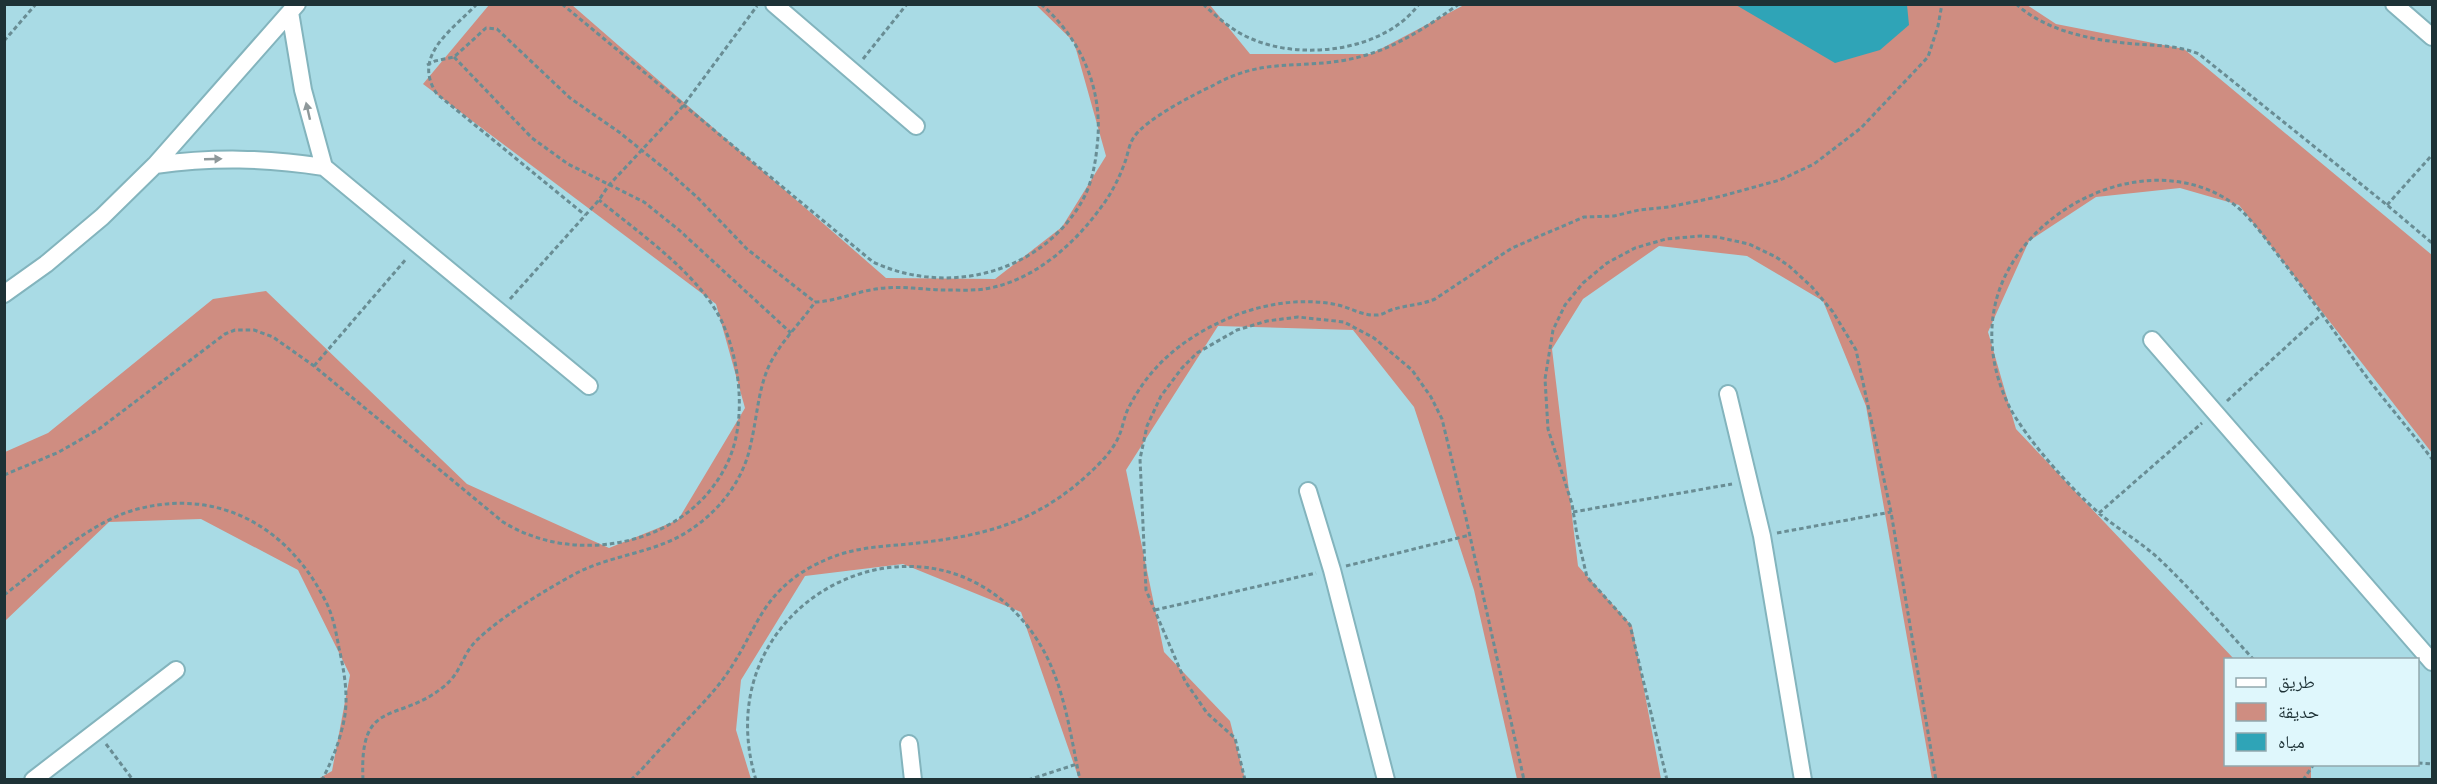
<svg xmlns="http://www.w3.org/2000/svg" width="2437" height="784" viewBox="0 0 2437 784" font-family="Quicksand,'Noto Naskh Arabic',sans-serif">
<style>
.green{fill:#cf8d81}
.water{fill:#2fa4b7}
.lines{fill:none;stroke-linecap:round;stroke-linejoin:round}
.street-casing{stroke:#83b4bd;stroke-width:20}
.path{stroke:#698d94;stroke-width:3;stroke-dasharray:4.5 3;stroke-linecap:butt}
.street{stroke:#fff;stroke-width:16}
.oneway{fill:#8e989a}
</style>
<rect width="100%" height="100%" fill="#a9dbe5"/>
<path class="green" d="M1035 4 1210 5 1250 54H1371L1464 5H2027L2056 24 2184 49 2432 255V453L2239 205 2180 188 2096 197 2029 241 1988 332 2016 429 2234 659 2226 660V764L2311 765V779H1932L1866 406 1823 301 1747 256 1659 246 1583 299 1552 349 1578 566 1632 626 1661 779H1517L1474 590 1414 407 1353 330 1218 326 1126 470 1164 652 1230 721 1245 779H1079L1021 612 903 564 805 576 741 680 736 730 751 779H318L332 771 350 675 298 570 201 519 109 522 5 621V452L48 433 213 299 266 291 467 484 609 548 678 520 745 408 716 304 423 84 489 5H572L886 278 995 279 1062 227 1106 156 1074 42Z"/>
<path class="water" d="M1736 5H1907L1909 25 1880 50 1835 63Z"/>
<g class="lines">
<defs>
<path id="street" d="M774 4 916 126
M2394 4 2432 37
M290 12 303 90 324 167
M155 165C214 157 265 158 324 167L589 386
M4 294 46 264 102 217 155 165 297 4
M2152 340 2432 662
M1728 394 1762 536 1803 780
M1308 491 1332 570 1386 780
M909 744 913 780
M33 780 176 670"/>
</defs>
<use href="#street" class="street-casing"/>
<path class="path" d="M477 4C452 30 411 56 437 94L585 215
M562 4 873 262C946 296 1038 275 1081 203 1091 186 1095 167 1097 147 1104 92 1083 41 1041 4
M1203 4C1218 18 1234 32 1252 39 1303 61 1385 51 1419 4
M2016 4C2045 30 2087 39 2125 43 2151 46 2174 44 2199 54L2387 205 2432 243
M4 41 36 4
M454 57 532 138 568 164 644 202 679 230 791 333
M863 59 907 4
M427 65 435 61 454 57 486 28 497 29 570 98 619 132 670 173 697 197 747 249 815 302
M2387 205 2432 155
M510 299 599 200 609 185 683 106 757 6
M314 366 407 258
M2227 401 2323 313
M4 475 59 452 99 429 225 334 235 330H254L273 337 314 366 503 522C579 569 694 544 730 457 746 417 740 363 723 324 701 275 640 234 599 200
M1573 512 1732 484
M2099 513 2202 423
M1777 533 1891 512
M1346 566 1470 535
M4 595C44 565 94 518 142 508 222 489 289 529 325 600 333 615 336 632 339 648 344 670 348 693 345 715 341 738 333 759 322 780
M1155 610 1316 573
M2254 660C2222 625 2191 589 2157 557 2139 541 2118 529 2100 514 2072 490 2026 439 2009 406 1993 373 1987 337 1996 301 2019 211 2139 149 2223 197 2247 211 2261 233 2278 255 2305 290 2330 325 2355 361 2379 395 2407 426 2432 459
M106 744 133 780
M2418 763 2432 764
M363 780C359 697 396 724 442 688 462 673 461 656 476 641 499 618 544 591 573 575 609 555 652 554 687 532 719 512 744 480 751 443 757 417 758 392 768 368 779 343 800 324 815 302 840 301 861 289 886 288 906 286 925 290 945 290 960 290 976 291 990 288 1035 279 1073 245 1099 210 1110 196 1119 179 1125 162 1128 154 1129 144 1134 137 1146 119 1193 95 1214 85 1262 58 1296 69 1346 60 1392 51 1422 30 1459 4
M631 780C644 768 654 755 666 743 688 717 714 695 732 666 758 625 763 595 809 568 852 544 881 548 926 542 984 535 1029 523 1076 485 1091 472 1111 455 1119 436 1123 427 1124 416 1129 407 1151 364 1185 337 1229 318 1261 304 1303 297 1338 305 1351 308 1363 316 1377 315 1382 315 1386 312 1391 310 1406 305 1421 305 1435 299L1512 248 1584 217 1614 216 1639 210 1669 207 1722 196 1780 180 1814 164 1861 128 1928 57 1938 26 1942 4
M756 780C700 596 937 484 1038 641 1064 682 1070 733 1080 780
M1028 780 1077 764
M1245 780 1235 738 1207 713 1185 681 1146 590 1140 459 1147 426 1161 396 1182 368 1197 353 1237 330 1267 321 1298 317 1344 322 1374 338 1412 370 1431 397 1442 419 1466 518 1524 780
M1667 780 1630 625 1587 577 1577 535 1572 504 1548 429 1545 379 1553 330 1565 305 1583 283 1607 263 1635 248 1666 239 1700 236 1717 237 1749 244 1776 257 1789 266 1812 287 1833 312 1856 350 1891 512 1936 780
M2303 780 2314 764"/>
<use href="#street" class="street"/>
</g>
<defs><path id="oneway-solid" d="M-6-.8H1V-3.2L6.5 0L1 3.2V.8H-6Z" transform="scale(1.5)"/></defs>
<g class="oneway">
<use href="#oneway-solid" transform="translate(308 111) rotate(-103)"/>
<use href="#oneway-solid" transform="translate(213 159) rotate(-2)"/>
</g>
<rect width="2437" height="784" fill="none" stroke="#1e3236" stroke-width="12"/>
<rect x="2224" y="658" width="195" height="108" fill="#dff7fc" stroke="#92a8ad" stroke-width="1.5"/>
<rect x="2236" y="678" width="30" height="9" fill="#ffffff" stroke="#92a8ad" stroke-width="1.5"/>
<text x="2278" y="688" font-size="18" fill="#1e3236">طريق</text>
<rect x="2236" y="703" width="30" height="18" fill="#cf8d81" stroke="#92a8ad" stroke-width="1.5"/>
<text x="2278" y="718" font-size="18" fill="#1e3236">حديقة</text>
<rect x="2236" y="733" width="30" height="18" fill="#2fa4b7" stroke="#92a8ad" stroke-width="1.5"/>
<text x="2278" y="748" font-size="18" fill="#1e3236">مياه</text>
</svg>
